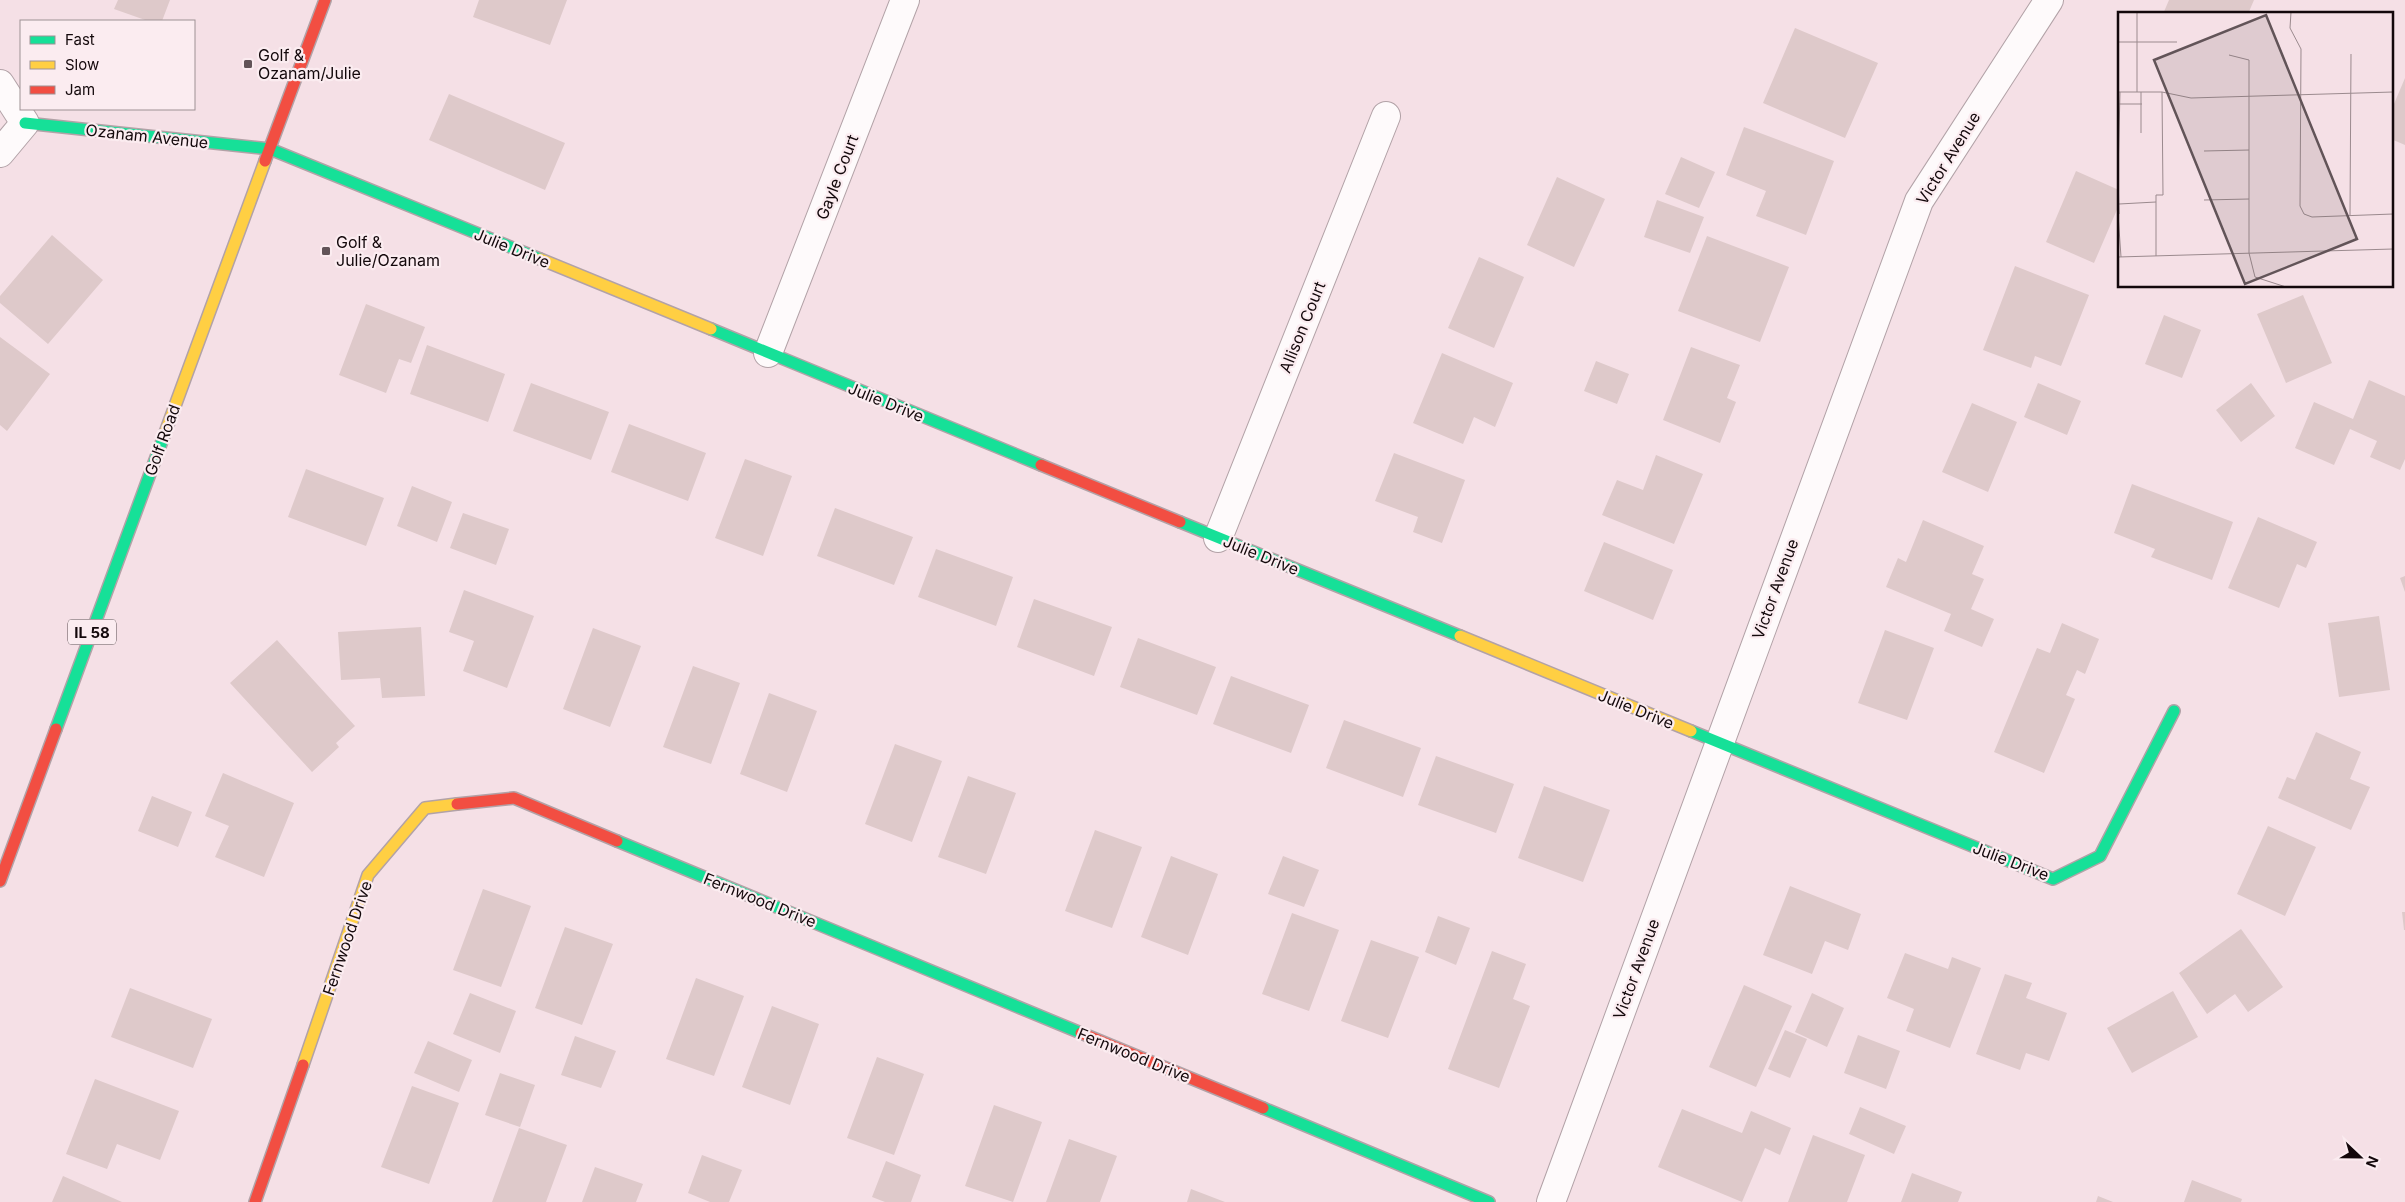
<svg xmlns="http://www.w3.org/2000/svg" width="2405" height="1202" viewBox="0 0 2405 1202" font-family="Inter,sans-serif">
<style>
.building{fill:#dec9ca}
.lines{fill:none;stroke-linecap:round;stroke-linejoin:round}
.street-casing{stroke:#b2a2a7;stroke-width:30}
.fast-casing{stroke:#b2a2a7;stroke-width:14}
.slow-casing{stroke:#b2a2a7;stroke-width:14}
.jam-casing{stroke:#b2a2a7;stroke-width:14}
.street{stroke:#fefafb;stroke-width:28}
.fast{stroke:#16e098;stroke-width:11}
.slow{stroke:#ffcf43;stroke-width:11}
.jam{stroke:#f24e42;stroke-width:11}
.poi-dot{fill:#625458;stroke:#fbecf0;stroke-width:2}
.labels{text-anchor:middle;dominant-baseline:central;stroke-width:4.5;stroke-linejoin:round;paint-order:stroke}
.shield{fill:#fbecf0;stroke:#594c50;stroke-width:1}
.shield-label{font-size:15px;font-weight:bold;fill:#13080b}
.poi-label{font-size:16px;fill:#13080b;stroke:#fbecf0;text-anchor:start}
.street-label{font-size:16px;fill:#13080b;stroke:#fbecf0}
.inset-road{fill:none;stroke:#9b8a8e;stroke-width:1}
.view{fill:#625458;fill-opacity:0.15;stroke:#625458;stroke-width:2.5}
.inset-edge{fill:none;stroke:#13080b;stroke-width:2.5}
</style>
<rect width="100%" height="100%" fill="#f5e0e6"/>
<path class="building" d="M118 0H170L162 21H148L114 9Z
M479 0H567L550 45 473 17Z
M2169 0H2254L2248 14H2163Z
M1795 28 1878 63 1845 138 1763 103Z
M2405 78V145L2391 139V111Z
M449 94 565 143 545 190 429 140Z
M1744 127 1834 161 1806 235 1756 216 1766 191 1726 175Z
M1681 157 1715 172 1699 208 1665 194Z
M2076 171 2119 190V205L2094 263 2046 242Z
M1557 177 1605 199 1574 267 1527 245Z
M1657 200 1704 217 1690 253 1644 237Z
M52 235 103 280 48 344 0 303V296Z
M1707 236 1789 267 1760 342 1678 311Z
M1479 257 1524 277 1494 348 1448 328Z
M2015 266 2089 295 2061 366 2035 356 2031 368 1983 350Z
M2303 295 2332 363 2286 383 2257 314Z
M366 304 425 327 411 363 399 359 386 393 339 375Z
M2164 315 2201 330 2182 378 2145 364Z
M0 337 50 374 7 431 0 425Z
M427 345 505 374 488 422 410 394Z
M1691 347 1740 365 1727 398 1736 402 1720 443 1663 420Z
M1442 353 1513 383 1495 427 1474 417 1463 444 1413 423Z
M1596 361 1629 374 1617 404 1584 391Z
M2369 380 2405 396V459L2400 470 2370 457 2377 441 2350 429 2334 465 2295 448 2314 402 2353 419Z
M531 383 609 412 591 460 513 431Z
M2038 383 2081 401 2067 435 2024 417Z
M2251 383 2275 416 2241 442 2216 410Z
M1972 403 2017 422 1988 492 1942 472Z
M629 424 706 453 688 501 611 472Z
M1394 453 1465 480 1442 543 1413 532 1418 517 1375 501Z
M1656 455 1703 474 1674 544 1602 515 1617 480 1643 490Z
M745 459 792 476 763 556 715 538Z
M306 469 384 498 366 546 288 517Z
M2132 484 2233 522 2212 580 2151 557 2155 549 2114 533Z
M412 486 452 502 437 542 397 526Z
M835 508 913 537 894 585 817 556Z
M463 513 509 529 496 565 450 548Z
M2258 517 2317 542 2306 568 2297 564 2279 608 2228 588Z
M1923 520 1984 546 1972 574 1984 579 1971 609 1994 619 1982 647 1944 631 1951 614 1886 587 1898 558 1906 562Z
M1604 542 1673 570 1653 620 1584 591Z
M936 549 1013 577 996 626 918 597Z
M2405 576V592L2400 578Z
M464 590 534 616 507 688 463 671 474 641 449 632Z
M1034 599 1112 627 1094 676 1017 647Z
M2379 616 2390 690 2339 697 2328 623Z
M2062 623 2099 639 2085 674 2077 670 2066 695 2075 699 2044 773 1994 752 2037 648 2050 653Z
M421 627 425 696 382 698 380 678 341 680 338 632Z
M593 628 641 646 610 727 563 709Z
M1885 630 1934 648 1907 720 1858 703Z
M1138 638 1216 667 1197 715 1120 687Z
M277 640 355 726 336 743 339 747 312 772 230 683Z
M693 666 740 683 711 764 663 747Z
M1231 676 1309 705 1291 753 1213 724Z
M769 693 817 711 787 792 740 774Z
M1344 720 1421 748 1403 797 1326 768Z
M2316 732 2361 752 2350 779 2370 787 2351 830 2278 798 2287 777 2295 780Z
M895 744 942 761 912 842 865 824Z
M1436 756 1514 784 1496 833 1418 805Z
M223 773 294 803 264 877 215 857 229 826 205 816Z
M968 776 1016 793 986 874 938 857Z
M1544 786 1610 810 1583 882 1518 858Z
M152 796 192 812 178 847 138 831Z
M2268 826 2316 847 2285 916 2237 894Z
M1095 830 1142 847 1112 928 1065 911Z
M1171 856 1218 874 1188 955 1141 937Z
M1283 856 1319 870 1304 907 1268 894Z
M1790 886 1861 914 1848 950 1825 941 1812 974 1763 955Z
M483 889 531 906 501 987 453 970Z
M2402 912H2405V930H2404Z
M1292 913 1339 930 1309 1011 1262 994Z
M1438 916 1470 928 1456 965 1425 952Z
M565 927 613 944 582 1025 535 1008Z
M2241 929 2283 987 2248 1012 2235 994 2207 1014 2179 973Z
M1371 940 1419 957 1388 1038 1341 1021Z
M1492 951 1526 964 1513 999 1530 1006 1499 1088 1448 1069Z
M1905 953 1948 969 1952 957 1981 968 1950 1048 1906 1031 1914 1009 1887 998Z
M2005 974 2032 983 2026 998 2067 1013 2049 1061 2026 1053 2020 1070 1976 1054Z
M696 978 744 996 714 1076 666 1059Z
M1744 985 1792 1006 1756 1087 1709 1067Z
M130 988 212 1019 193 1068 111 1037Z
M2173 991 2198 1037 2132 1073 2107 1028Z
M470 993 516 1011 500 1053 453 1034Z
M1812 993 1844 1008 1827 1047 1795 1032Z
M772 1006 819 1024 790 1105 742 1087Z
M1785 1030 1807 1039 1790 1078 1768 1069Z
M1858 1035 1900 1051 1886 1089 1844 1073Z
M575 1036 616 1051 601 1088 561 1075Z
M428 1041 472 1060 459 1092 414 1073Z
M877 1057 924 1074 894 1155 847 1138Z
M500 1073 535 1085 520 1127 485 1115Z
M95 1079 179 1111 160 1160 117 1144 107 1169 66 1154Z
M412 1086 459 1103 429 1184 381 1167Z
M994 1105 1042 1122 1013 1202 965 1186Z
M1860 1107 1906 1126 1894 1154 1849 1134Z
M1682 1109 1742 1133 1751 1111 1791 1128 1780 1155 1765 1148 1742 1202 1658 1167Z
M519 1128 567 1145 546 1202H492Z
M1813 1135 1865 1155 1847 1202H1788Z
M1069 1139 1117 1156 1100 1202H1046Z
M702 1155 742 1170 729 1202H710L688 1193Z
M886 1161 921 1175 911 1202H885L872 1197Z
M595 1167 643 1184 636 1202H582Z
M1912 1173 1962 1192 1958 1202H1901Z
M63 1176 122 1202H52Z
M2192 1180 2242 1199 2241 1202H2184Z
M1191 1189 1225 1202H1187Z
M2098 1196 2113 1202H2096Z"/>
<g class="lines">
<defs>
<path id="street" d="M0 84 25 123 0 153
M768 353 905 0
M1218 538 1386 116
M1551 1202 1919 201 2049 0"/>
<path id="fast" d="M25 123 270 149 540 259
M711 329 1041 465
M1180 522 1460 636
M56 729 165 433
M1691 731 2053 879 2100 856 2174 711
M617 841 1081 1033
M1263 1108 1489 1202"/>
<path id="slow" d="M540 259 711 329
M165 433 265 161
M1460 636 1691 731
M303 1065 368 875 425 808 457 804"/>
<path id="jam" d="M265 161 325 0
M1041 465 1180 522
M457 804 514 798 617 841
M0 881 56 729
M1081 1033 1263 1108
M255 1202 303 1065"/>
</defs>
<use href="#street" class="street-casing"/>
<use href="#fast" class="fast-casing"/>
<use href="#slow" class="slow-casing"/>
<use href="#jam" class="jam-casing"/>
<use href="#street" class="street"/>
<use href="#fast" class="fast"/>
<use href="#slow" class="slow"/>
<use href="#jam" class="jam"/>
</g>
<g class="poi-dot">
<rect x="243" y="59" width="10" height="10" rx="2.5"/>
<rect x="321" y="246" width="10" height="10" rx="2.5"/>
</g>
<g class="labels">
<rect class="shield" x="68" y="619.5" width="48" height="25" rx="4"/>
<g class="shield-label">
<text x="92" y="632">IL 58</text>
</g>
<g class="poi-label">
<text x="258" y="55">Golf &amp;<tspan x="258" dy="18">Ozanam/Julie</tspan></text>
<text x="336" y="242">Golf &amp;<tspan x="336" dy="18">Julie/Ozanam</tspan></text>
</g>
<g class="street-label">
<text transform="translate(147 136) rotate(6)">Ozanam Avenue</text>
<text transform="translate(1948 158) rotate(-58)">Victor Avenue</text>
<text transform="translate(837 177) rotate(-69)">Gayle Court</text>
<text transform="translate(512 248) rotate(22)">Julie Drive</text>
<text transform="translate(1302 327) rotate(-68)">Allison Court</text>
<text transform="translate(886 402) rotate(22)">Julie Drive</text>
<text transform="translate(162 440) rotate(-70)">Golf Road</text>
<text transform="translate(1261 555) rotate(22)">Julie Drive</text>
<text transform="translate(1775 589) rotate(-70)">Victor Avenue</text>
<text transform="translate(1636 709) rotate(22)">Julie Drive</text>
<text transform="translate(2011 861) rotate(21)">Julie Drive</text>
<text transform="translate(760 900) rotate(22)">Fernwood Drive</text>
<text transform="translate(347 938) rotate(-71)">Fernwood Drive</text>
<text transform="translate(1636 969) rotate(-70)">Victor Avenue</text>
<text transform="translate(1134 1055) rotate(22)">Fernwood Drive</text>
</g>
</g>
<g transform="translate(2118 12)">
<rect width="275" height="275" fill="#f5e0e6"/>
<path class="inset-road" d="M19 0V80M173 0 172 16 183 37 182 194 186 202 194 205 275 202M0 30H59M111 43 131 48V241L137 265M0 80H44L73 86 275 80M0 92H24M23 121V80M86 139 131 138M0 162 2 80M0 162 1 202M86 188 131 187M38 190V183H45L44 80M1 192 38 190V244M0 202 3 245M232 203 233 42M0 245 275 237M137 265 168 275M213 275H267"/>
<path class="view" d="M148 3 239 227 127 272 36 48Z"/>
<rect width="275" height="275" class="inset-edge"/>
</g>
<rect x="20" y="20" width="175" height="90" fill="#fbecf0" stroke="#9e9194"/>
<rect x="30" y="36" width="25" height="8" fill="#16e098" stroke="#9e9194"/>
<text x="65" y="45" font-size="15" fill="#13080b">Fast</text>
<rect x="30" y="61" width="25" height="8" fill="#ffcf43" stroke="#9e9194"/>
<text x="65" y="70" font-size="15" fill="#13080b">Slow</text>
<rect x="30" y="86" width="25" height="8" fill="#f24e42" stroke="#9e9194"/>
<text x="65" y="95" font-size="15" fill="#13080b">Jam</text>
<g transform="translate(2360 1157) rotate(112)" stroke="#fbecf0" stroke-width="4" paint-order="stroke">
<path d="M0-4L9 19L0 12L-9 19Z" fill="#13080b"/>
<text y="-8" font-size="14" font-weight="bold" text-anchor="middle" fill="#13080b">N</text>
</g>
</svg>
